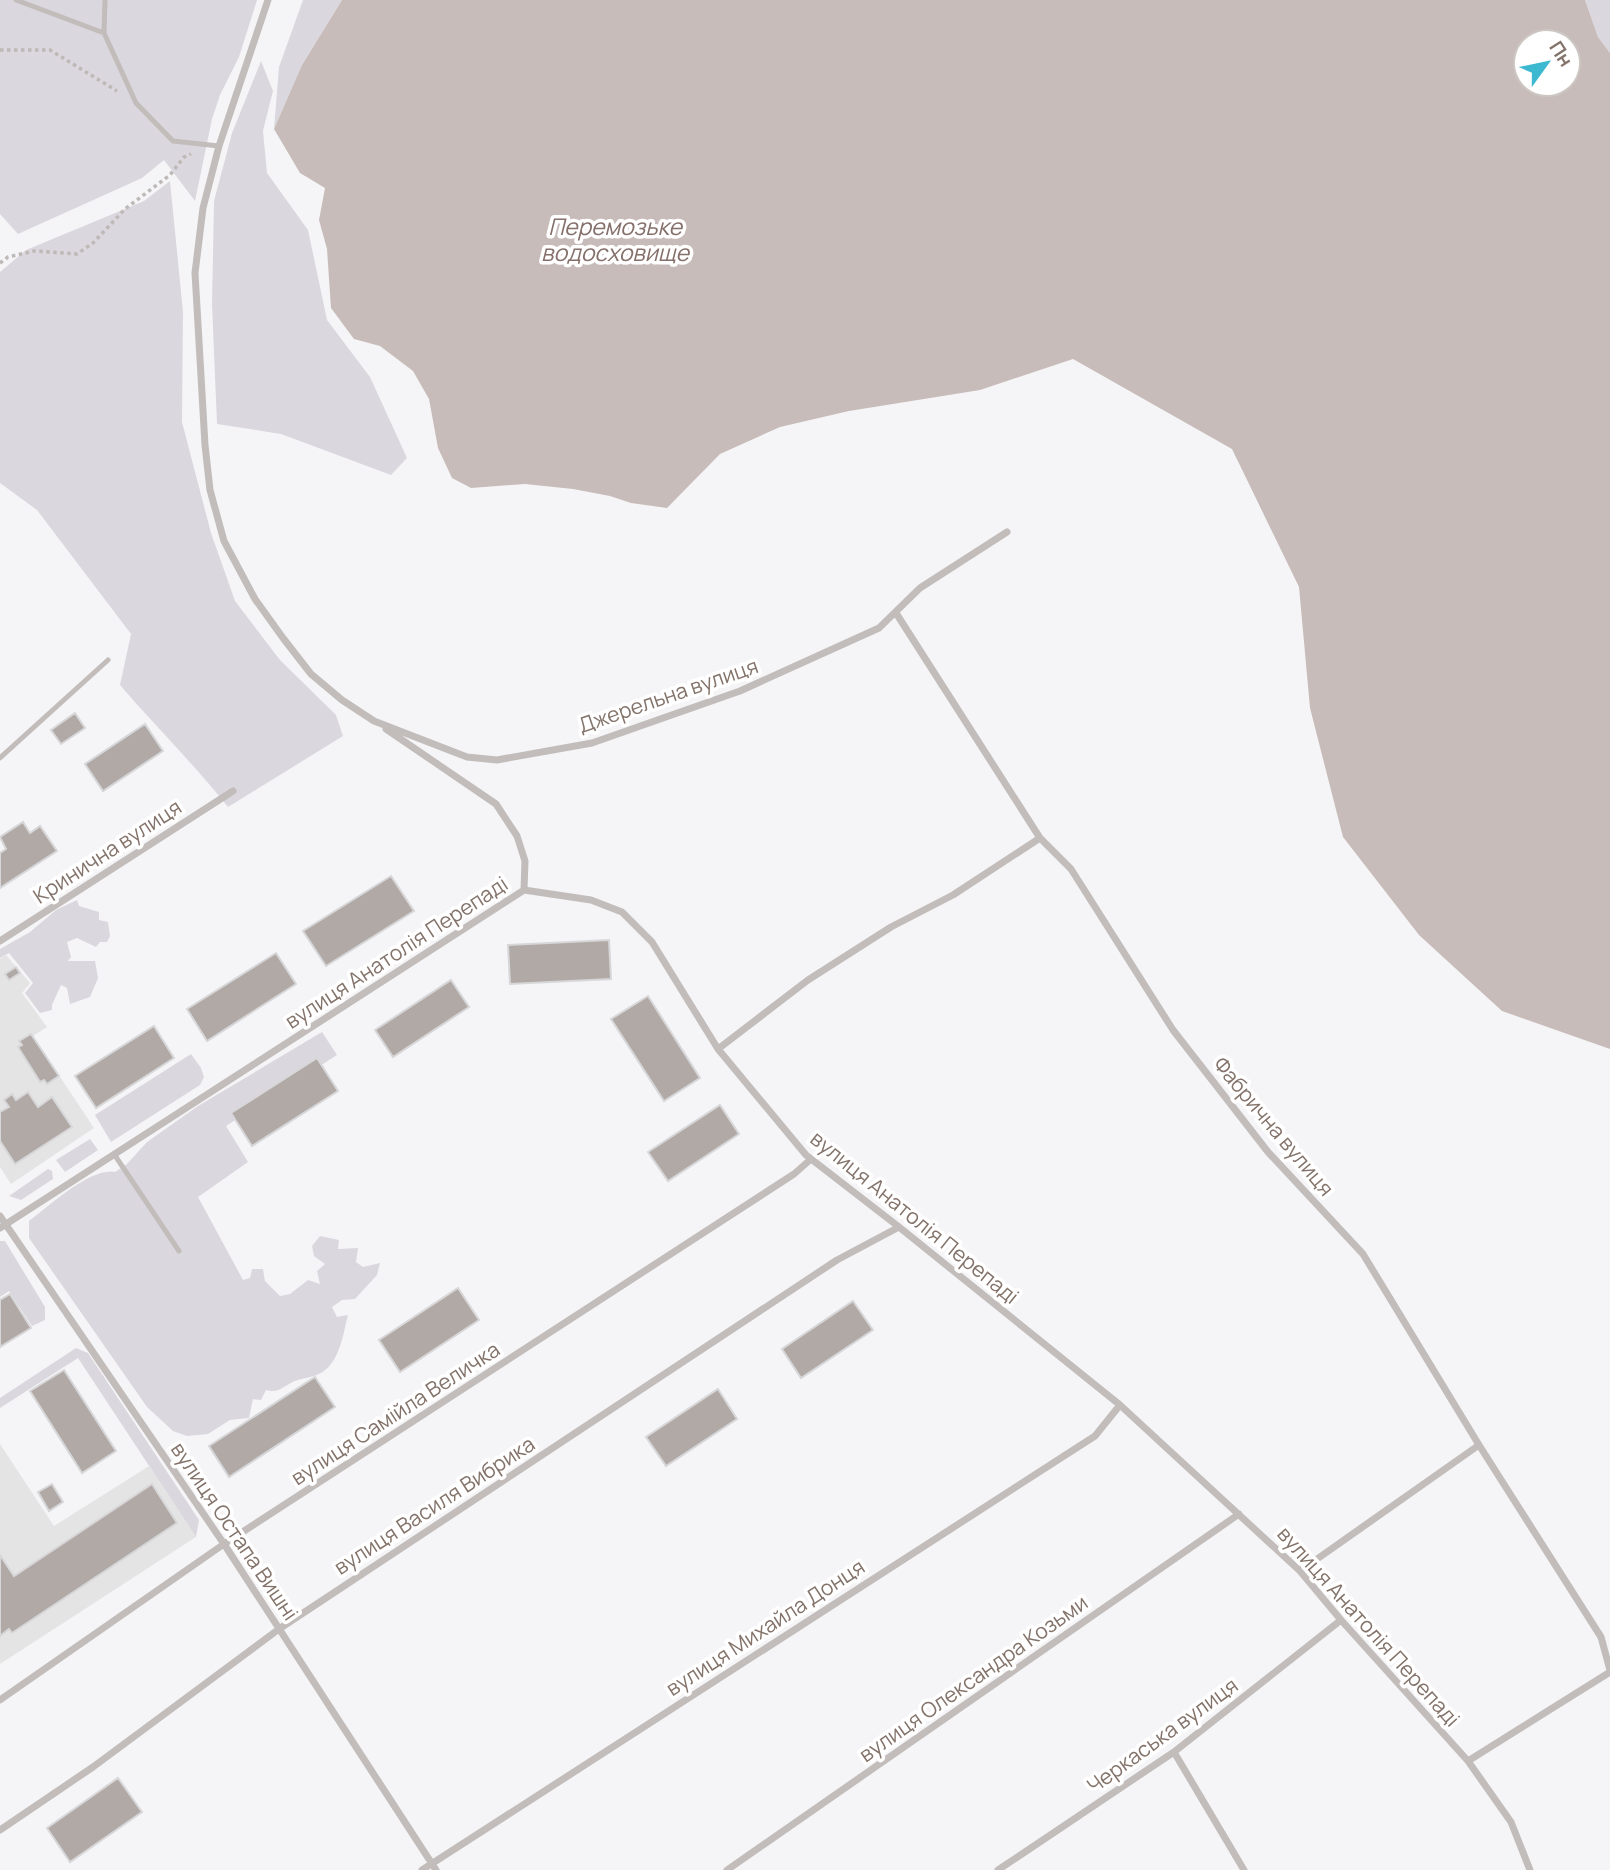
<svg xmlns="http://www.w3.org/2000/svg" width="1610" height="1870" viewBox="0 0 1610 1870" font-family="Manrope,sans-serif">
<style>
.built{fill:#e5e4e5}
.green{fill:#dbd7de}
.water{fill:#c7bcb9;fill-rule:evenodd}
.building{fill:#b1a9a5;stroke:#d7d7d9;stroke-width:2}
.lines{fill:none;stroke-linecap:round;stroke-linejoin:round}
.path{stroke:#bdb9b7;stroke-width:3.5;stroke-dasharray:3.5 3.5;stroke-linecap:butt}
.service{stroke:#c2bdba;stroke-width:5}
.minor{stroke:#c2bdba;stroke-width:7}
.labels{text-anchor:middle;dominant-baseline:central;stroke-width:7;stroke-linejoin:round;paint-order:stroke}
.street-label{font-size:21px;fill:#83736a;stroke:#fff}
.water-label{font-size:23px;font-style:italic;fill:#85706b;stroke:#fff}
</style>
<rect width="100%" height="100%" fill="#f5f5f7"/>
<path class="built" d="M6 955 30 983 22 993 47 1027 33 1036 94 1128 11 1184 0 1167V959Z
M0 1444 54 1526 149 1466 196 1537 0 1664Z"/>
<path class="green" d="M0 0H257L239 57 220 95 212 119 195 201 164 160 142 178 18 234 0 214Z
M303 0H342L302 65 274 129 279 67Z
M1585 0H1610V53L1598 37Z
M261 61 273 91 263 131 267 173 308 230 327 320 370 377 407 458 391 475 281 434 217 424 212 304 214 201 232 133Z
M170 181 183 312 182 422 211 533 235 601 280 660 336 715 343 736 228 807C194 764 155 726 120 685L131 634 37 510 0 483V272L26 250 144 201Z
M77 900 79 906 99 912V920L108 922 110 936 107 942H100L96 947 77 938 67 942 71 957 68 961H95L98 978 90 997 70 1004 67 988 61 985 52 1005V1010L40 1013 25 993 33 983 9 953 0 958V949L30 932 56 910Z
M322 1032 337 1055 226 1126 248 1162 198 1197 243 1280 250 1278 252 1269H263L265 1281 280 1296 290 1294 308 1280 320 1284 317 1271 325 1264 314 1256 312 1246 320 1236 339 1240 338 1249 358 1248 356 1262 363 1267 380 1263 377 1275 355 1299 342 1300 332 1307 337 1317 348 1315C343 1334 340 1362 321 1373 314 1377 303 1378 295 1381 283 1386 279 1394 266 1390L261 1400 253 1399 249 1418 230 1420 208 1434 187 1436 173 1431 147 1407 29 1238V1221C48 1207 91 1167 115 1172L127 1164 147 1142 198 1106Z
M191 1054 201 1068 204 1077 200 1085 111 1142 95 1115Z
M90 1139 98 1150 65 1172 56 1160Z
M48 1169 52 1171 53 1179 21 1200 9 1196Z
M0 1241H5L45 1307V1320L32 1326 9 1291 0 1297Z
M76 1348 88 1353 199 1520 196 1537 78 1358 0 1408V1398Z"/>
<path class="water" d="M342 0H1585L1598 37 1610 53V1049L1502 1011 1419 935 1343 837 1310 708 1299 587 1232 449 1073 359 980 390 849 411 780 427 720 454 667 508 631 503 610 496 573 489 525 484 471 488 452 478 438 448 429 399 413 371 380 346 354 339 331 308 327 249 319 220 325 188 300 173 274 129 302 65ZM1526 42H1568V84H1526Z"/>
<path class="building" d="M75 713 85 728 61 744 51 730Z
M145 724 163 751 103 791 85 764Z
M23 822 30 833 40 826 57 851 0 888V853L6 849 0 837Z
M391 876 414 911 326 966 303 931Z
M609 940 611 979 510 984 508 945Z
M276 953 296 984 207 1041 187 1009Z
M16 967 20 973 9 980 5 974Z
M451 980 469 1007 393 1057 375 1030Z
M648 996 700 1078 664 1101 611 1019Z
M154 1026 174 1058 96 1108 75 1076Z
M31 1034 59 1076 47 1084 44 1080 40 1082 18 1047 22 1045 19 1041Z
M317 1058 338 1091 252 1146 231 1113Z
M28 1092 38 1107 52 1097 72 1127 15 1164 0 1141V1112L9 1107 4 1100 12 1094 16 1100Z
M720 1105 739 1134 668 1181 648 1152Z
M458 1288 479 1320 400 1372 379 1340Z
M10 1294 31 1328 0 1347V1300Z
M853 1301 873 1330 801 1378 782 1349Z
M64 1370 116 1451 82 1473 30 1391Z
M315 1377 335 1407 229 1477 209 1446Z
M718 1389 737 1419 666 1466 646 1437Z
M52 1484 63 1502 49 1511 38 1492Z
M152 1484 177 1523 12 1633 9 1629 0 1636V1555L14 1576Z
M118 1778 142 1812 70 1862 47 1828Z"/>
<g class="lines">
<path class="path" d="M0 50H50L117 91
M0 263 8 257 34 251 77 254 93 243 125 209 170 175 184 157 191 154"/>
<path class="service" d="M16 0 104 33 136 103 173 141 219 146
M104 33 105 0
M0 758 108 660
M114 1154 179 1251"/>
<path class="minor" d="M268 0 219 146 203 208 195 273 205 445 210 490 224 541 255 599 283 638 311 674 342 700 374 721 467 757 497 760 592 743 740 691 879 628 920 588 1007 532
M896 613 1040 838 1071 869 1173 1030 1268 1152 1363 1254 1479 1445 1601 1637 1610 1670
M386 729 496 804 517 836 525 861 524 890
M0 941 233 791
M718 1049 808 980 891 927 953 895 1040 838
M0 1216 224 1544 436 1870
M0 1228 524 890 591 900 622 912 652 942 718 1049 806 1155 899 1227 1120 1405 1300 1571 1341 1620 1468 1761 1511 1822 1530 1870
M1300 1571 1479 1445
M0 1700 224 1544 794 1174 811 1159
M1174 1752 1244 1870
M1468 1761 1610 1672
M0 1830 93 1767 279 1629 837 1260 899 1227
M422 1870 1095 1436 1120 1405
M727 1870 1239 1514
M998 1870 1174 1752 1341 1620"/>
</g>
<g class="labels">
<g class="street-label">
<text transform="translate(668 695) rotate(-19)">Джерельна вулиця</text>
<text transform="translate(107 851) rotate(-33)">Кринична вулиця</text>
<text transform="translate(396 952) rotate(-33)">вулиця Анатолія Перепаді</text>
<text transform="translate(1274 1126) rotate(50)">Фабрична вулиця</text>
<text transform="translate(915 1217) rotate(39)">вулиця Анатолія Перепаді</text>
<text transform="translate(395 1413) rotate(-33)">вулиця Самійла Величка</text>
<text transform="translate(434 1505) rotate(-33)">вулиця Василя Вибрика</text>
<text transform="translate(235 1531) rotate(56)">вулиця Остапа Вишні</text>
<text transform="translate(1369 1626) rotate(48)">вулиця Анатолія Перепаді</text>
<text transform="translate(765 1627) rotate(-33)">вулиця Михайла Донця</text>
<text transform="translate(973 1678) rotate(-35)">вулиця Олександра Козьми</text>
<text transform="translate(1162 1735) rotate(-36)">Черкаська вулиця</text>
</g>
<g class="water-label">
<text x="615" y="226">Перемозьке<tspan x="615" dy="26">водосховище</tspan></text>
</g>
</g>
<g transform="translate(1547 63) rotate(57)"><circle r="33" fill="#ffffff" stroke="#cdc7c3" stroke-width="2"/>
<path d="M0-5L12 26L0 18L-12 26Z" fill="#3cb9d0"/>
<text y="-10" font-size="19" font-weight="bold" text-anchor="middle" fill="#83736a">Пн</text>
</g>
</svg>
